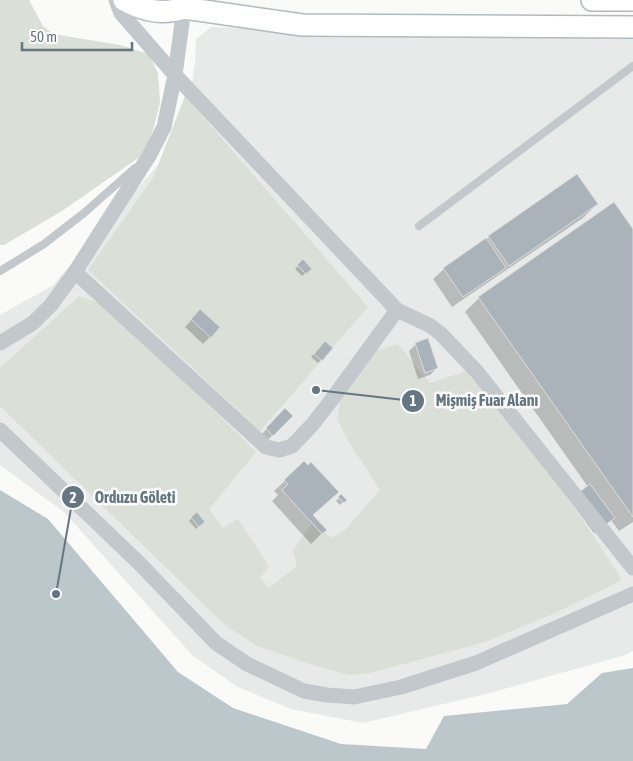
<svg xmlns="http://www.w3.org/2000/svg" width="633" height="761" viewBox="0 0 633 761" font-family="'Asap Condensed',sans-serif">
<style>
.built{fill:#e8e9e9}
.green{fill:#dadfd7}
.water{fill:#bbc7cb}
.shadow{fill:#0003}
.building{fill:#aab3b9;stroke:#dcdcda}
.lines{fill:none;stroke-linecap:round;stroke-linejoin:round}
.secondary-casing{stroke:#b3babf;stroke-width:24}
.lane{stroke:#c3c8cc;stroke-width:8}
.street{stroke:#c3c8cc;stroke-width:15}
.secondary{stroke:#fff;stroke-width:21}
.leader{fill:none;stroke:#657683;stroke-width:2}
.callout-dot{fill:#657683;stroke:#fff;stroke-width:2}
.mark-label{font-size:15px;text-anchor:middle;font-weight:bold;fill:#fff}
.callout-label{font-size:16px;text-anchor:middle;font-weight:bold;fill:#657683;stroke:#fff;stroke-width:5;stroke-linejoin:round;paint-order:stroke}
</style>
<rect width="100%" height="100%" fill="#fafaf8"/>
<path class="built" d="M211 27 633 38V651L625 655 490 693 363 723 291 709 238 687 193 656 64 512 0 465V315L52 286 184 135 195 63 196 39Z"/>
<path class="green" d="M0 0H29L43 26 53 34 120 45 149 54 158 73 160 103 154 127 144 154 62 211 4 245H0Z
M185 96 368 307 260 431 88 270 153 178Z
M79 296 109 306 256 452 209 509 223 528 238 519 269 566 260 578 269 588 297 566 293 550 313 522 331 538 345 530 380 490 347 439 337 418 341 397 368 353 398 344 430 383 466 371 561 487 622 580 555 613 485 642 370 673 349 675 316 666 257 646 225 625 0 406V368Z"/>
<path class="water" d="M0 490 48 519 178 672 233 708 341 744 426 749 444 716 567 704 602 673 633 668V761H0Z"/>
<path class="shadow" d="M577 175 597 204 583 218 452 307 433 279 444 269Z
M633 231V522L619 531 611 520 594 533 571 502 588 487 465 312 479 298Z
M303 261 310 269 302 276 295 269Z
M194 317 210 337 203 344 185 327Z
M325 342 331 348 318 363 311 357Z
M416 344 437 368 430 375 418 379 409 351Z
M285 410 291 416 266 442 260 436Z
M304 463 312 515 325 530 311 544 272 501 278 495 274 491Z
M341 496 345 500 340 505 336 501Z
M192 518 204 522 196 529 189 521Z"/>
<path class="building" d="M577 174 598 204 509 266 488 236Z
M614 202 633 229V517L478 297Z
M486 238 506 268 463 297 443 268Z
M303 259 312 269 306 274 297 265Z
M200 309 220 327 211 338 191 319Z
M428 338 438 368 425 373 415 343Z
M325 341 333 348 322 361 314 354Z
M285 408 293 416 273 436 266 428Z
M304 461 308 465 311 462 339 492 313 515 327 530 322 534 282 490 288 484 284 480Z
M590 484 615 518 602 527 577 494Z
M341 494 347 500 344 503 338 497Z
M197 512 205 522 199 527 191 517Z"/>
<g class="lines">
<defs>
<path id="secondary" d="M124 0C144 11 162 15 184 8L302 25 633 27
M592 0H633"/>
</defs>
<use href="#secondary" class="secondary-casing"/>
<path class="lane" d="M419 226 633 66
M0 271 44 244 84 213 135 168"/>
<path class="street" d="M116 0 121 13 175 75 397 310 429 325 440 333 477 372 633 568
M75 272 266 447 279 450 292 446 312 425 330 402 397 310
M0 343 33 323 51 305 75 272 149 156 164 127 175 75 184 8
M0 430 139 563 216 643 247 664 304 691 327 695 354 697 401 687 476 663 633 594"/>
<use href="#secondary" class="secondary"/>
</g>
<path class="leader" d="M316 390L413 401M56 594L73 497"/>
<g class="callout-dot">
<circle cx="316" cy="390" r="5"/>
<circle cx="56" cy="594" r="5"/>
<circle cx="413" cy="401" r="12"/>
<circle cx="73" cy="497" r="12"/>
</g>
<g class="mark-label">
<text x="413" y="406">1</text>
<text x="73" y="503">2</text>
</g>
<g class="callout-label">
<text x="487" y="406">Mişmiş Fuar Alanı</text>
<text x="135" y="503">Orduzu Göleti</text>
</g>
<path d="M22 42v8h110v-8" fill="none" stroke="#657683" stroke-width="2.5"/>
<text x="30" y="42" font-size="15" fill="#657683" stroke="#ffffff" stroke-width="4" paint-order="stroke">50 m</text>
</svg>
